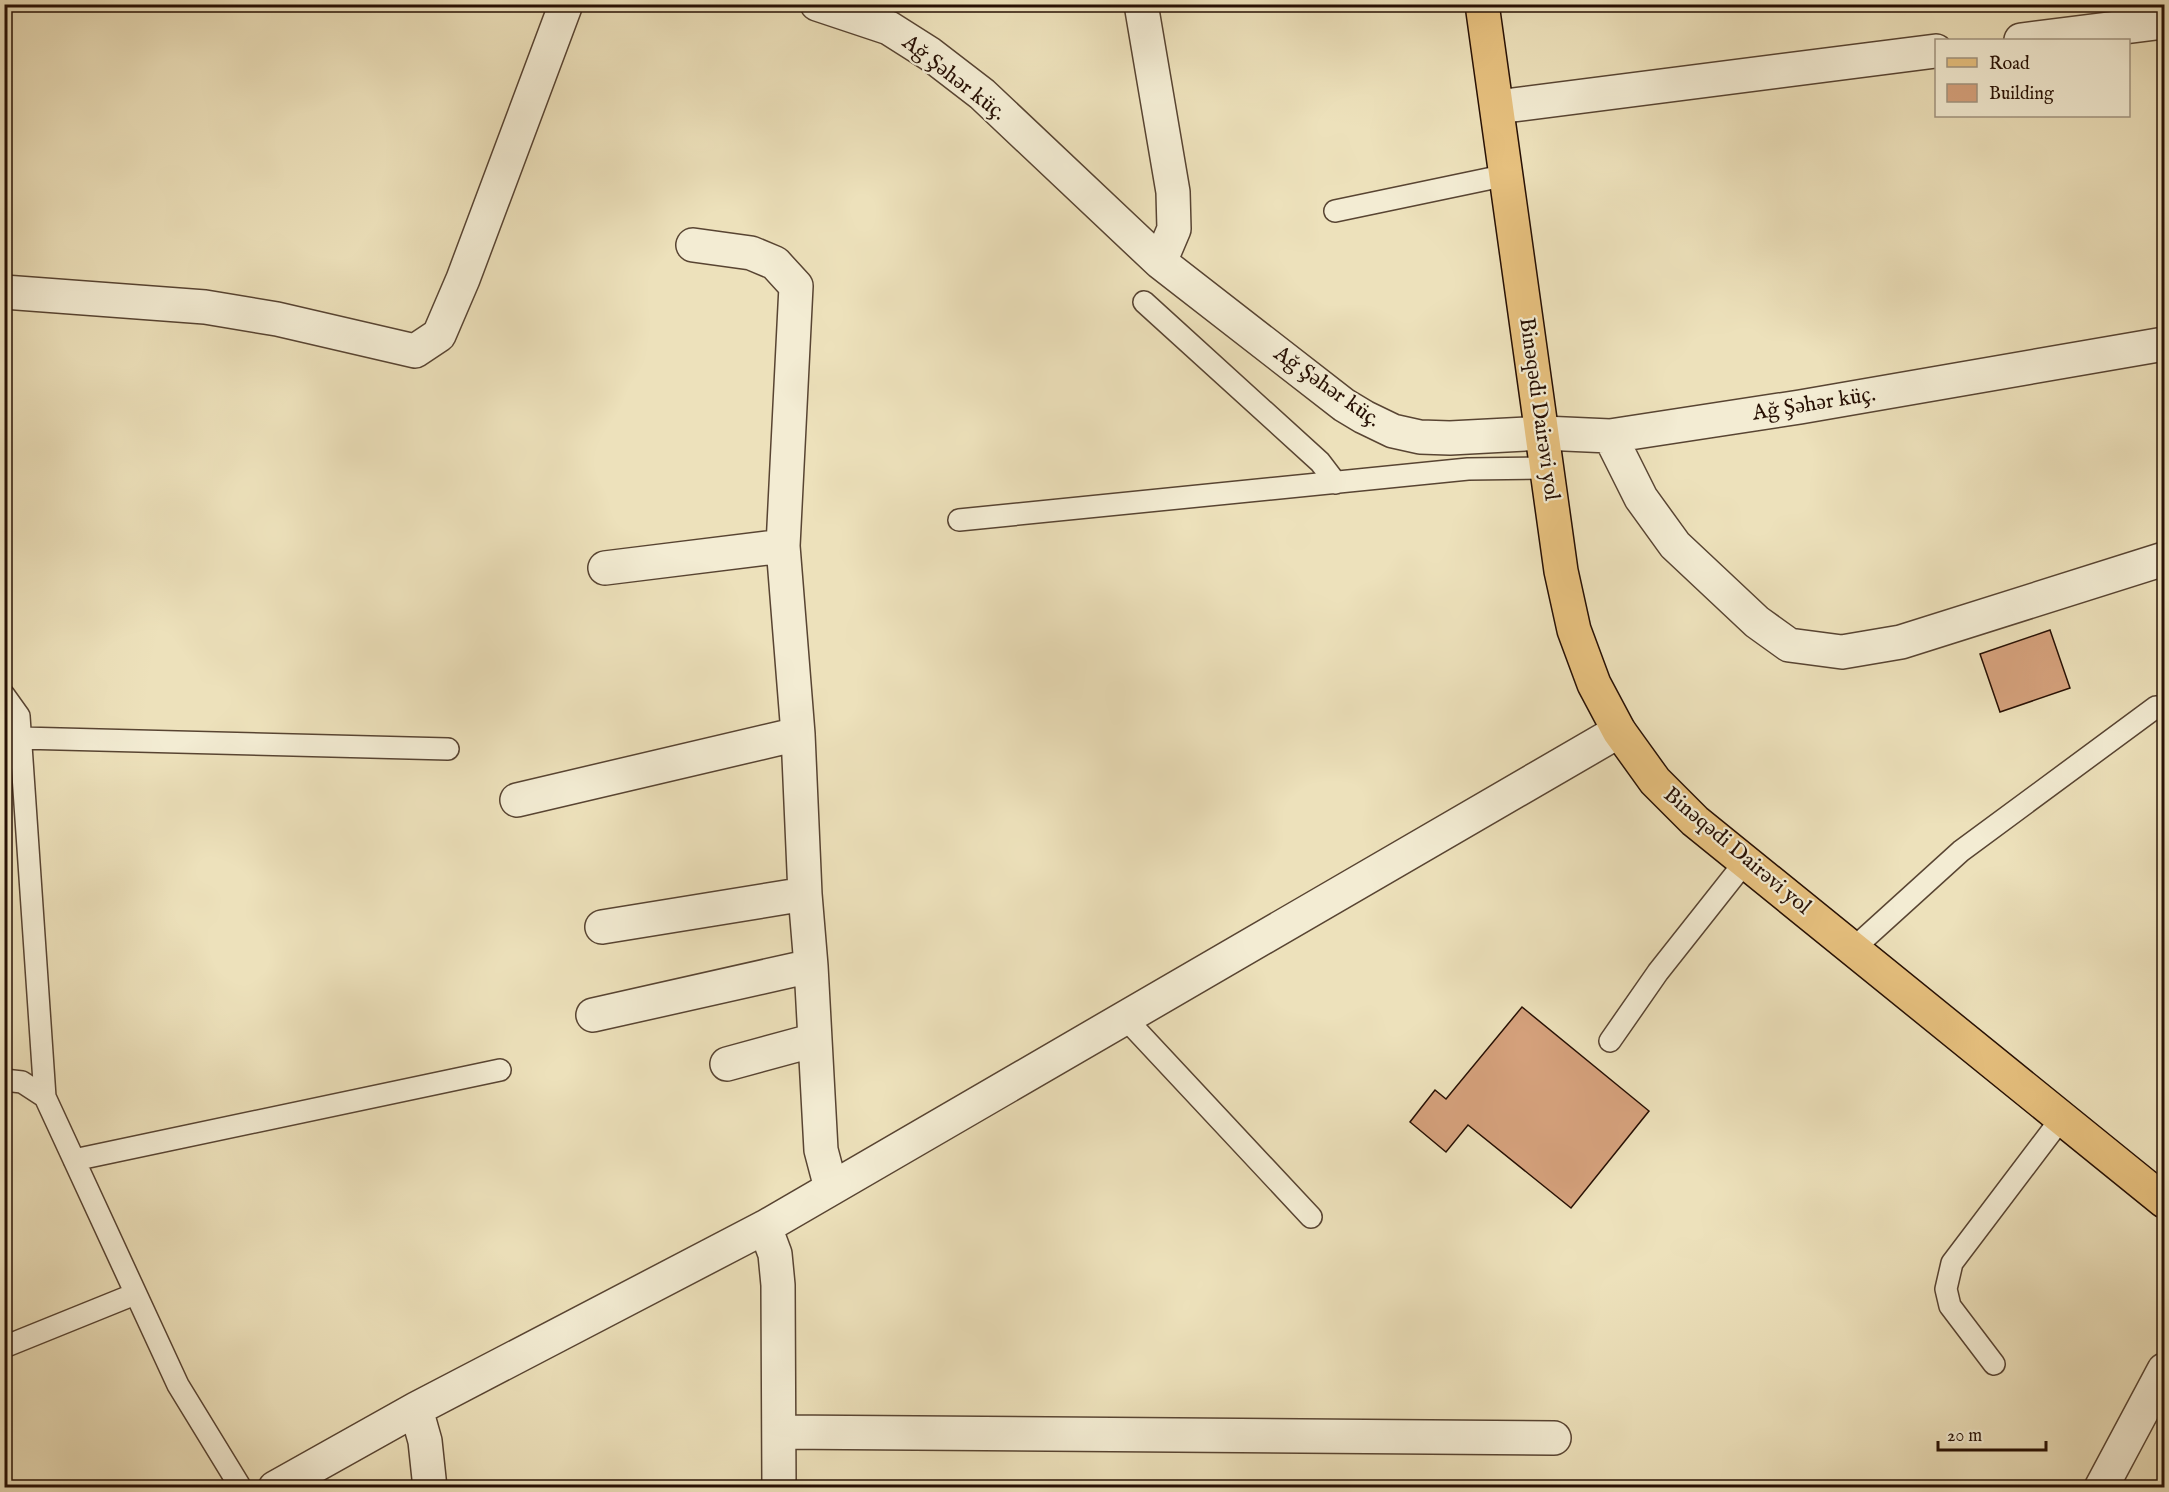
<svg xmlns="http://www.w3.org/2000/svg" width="2169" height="1492" viewBox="0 0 2169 1492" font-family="'IM FELL English',serif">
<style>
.building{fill:#d5a17c;stroke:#271004;stroke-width:1.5}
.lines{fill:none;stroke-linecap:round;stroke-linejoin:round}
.service-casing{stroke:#584432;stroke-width:24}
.minor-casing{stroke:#584432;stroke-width:36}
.primary-casing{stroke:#271004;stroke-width:36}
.service{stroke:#f3ecd3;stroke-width:21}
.minor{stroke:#f3ecd3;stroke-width:33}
.primary{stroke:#e6c07e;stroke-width:33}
.labels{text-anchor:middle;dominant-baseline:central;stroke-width:4.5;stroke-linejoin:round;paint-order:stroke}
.street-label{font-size:22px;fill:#271004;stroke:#f3ecd3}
</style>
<rect width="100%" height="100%" fill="#ede1bb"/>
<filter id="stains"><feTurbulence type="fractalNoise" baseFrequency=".00333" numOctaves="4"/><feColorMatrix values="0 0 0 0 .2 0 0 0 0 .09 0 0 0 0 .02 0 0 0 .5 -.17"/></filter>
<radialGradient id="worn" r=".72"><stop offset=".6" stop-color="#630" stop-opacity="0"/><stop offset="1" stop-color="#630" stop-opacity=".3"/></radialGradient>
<path class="building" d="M2050 630 2070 688 2000 712 1980 654Z
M1522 1007 1649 1111 1571 1208 1468 1125 1446 1152 1410 1122 1435 1090 1446 1099Z"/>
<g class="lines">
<defs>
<path id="service" d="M1335 211 1507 175
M1144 302 1320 462 1336 483
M959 520 1468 469 1547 468
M4 695 19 716 45 1097
M21 738 448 749
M1854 948 1961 851 2156 707
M1125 1018 1311 1217
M1610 1041 1658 972 1745 862
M4 1080 22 1082 45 1097 178 1385 241 1488
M74 1160 500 1070
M4 1347 135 1294
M1994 1364 1950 1306 1946 1289 1952 1263 2061 1119"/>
<path id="minor" d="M817 4 889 28 930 54 982 94 1160 262 1344 405 1364 417 1393 431 1420 437 1450 438 1543 433 1610 436 1800 407 2164 344
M1141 4 1173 192 1174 229 1160 262
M2021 40 2164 22
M1497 107 1936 51
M693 245 751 253 775 263 796 286 783 546 798 734 805 894 811 966 821 1150 831 1188
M4 292 205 307 277 319 415 351 439 335 463 279 566 4
M1610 436 1641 498 1675 545 1757 622 1789 645 1842 652 1901 642 2164 559
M605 568 783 546
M517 800 798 734
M602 927 805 894
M593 1015 811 966
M727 1064 815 1040
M765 1227 775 1254 778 1285 779 1488
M416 1409 425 1441 430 1488
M779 1432 1554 1438
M275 1488 416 1409 765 1227 1619 731
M2101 1488 2164 1370"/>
<path id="primary" d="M1482 4 1561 571 1574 630 1594 684 1619 731 1655 781 1695 821 2164 1201"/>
</defs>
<use href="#service" class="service-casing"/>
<use href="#minor" class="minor-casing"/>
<use href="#primary" class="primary-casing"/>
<use href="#service" class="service"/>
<use href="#minor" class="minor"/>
<use href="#primary" class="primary"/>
</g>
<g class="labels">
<g class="street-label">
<text transform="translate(954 78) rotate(38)">Ağ Şəhər küç.</text>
<text transform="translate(1327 387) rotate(35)">Ağ Şəhər küç.</text>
<text transform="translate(1814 404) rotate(-9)">Ağ Şəhər küç.</text>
<text transform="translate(1539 409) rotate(82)">Binəqədi Dairəvi yol</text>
<text transform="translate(1737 851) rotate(40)">Binəqədi Dairəvi yol</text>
</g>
</g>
<rect width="2169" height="1492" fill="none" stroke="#ede1bb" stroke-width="24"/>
<rect x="6" y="6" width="2157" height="1480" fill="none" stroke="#271004" stroke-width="3"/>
<rect x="12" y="12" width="2145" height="1468" fill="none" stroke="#271004" stroke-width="1.5"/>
<rect x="1935" y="39" width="195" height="78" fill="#f3ecd3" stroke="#a19480" stroke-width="1.5"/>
<rect x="1947" y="58" width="30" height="9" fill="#e6c07e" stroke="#a19480" stroke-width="1.5"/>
<text x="1989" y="69" font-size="18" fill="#271004">Road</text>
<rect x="1947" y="84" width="30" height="18" fill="#d5a17c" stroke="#a19480" stroke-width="1.5"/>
<text x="1989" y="99" font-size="18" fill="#271004">Building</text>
<path d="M1938 1441v9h108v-9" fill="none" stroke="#271004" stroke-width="3"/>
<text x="1947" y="1441" font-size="18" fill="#271004" stroke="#f3ecd3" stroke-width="4.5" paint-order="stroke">20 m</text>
<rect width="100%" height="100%" filter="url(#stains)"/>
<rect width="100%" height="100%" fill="url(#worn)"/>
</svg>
